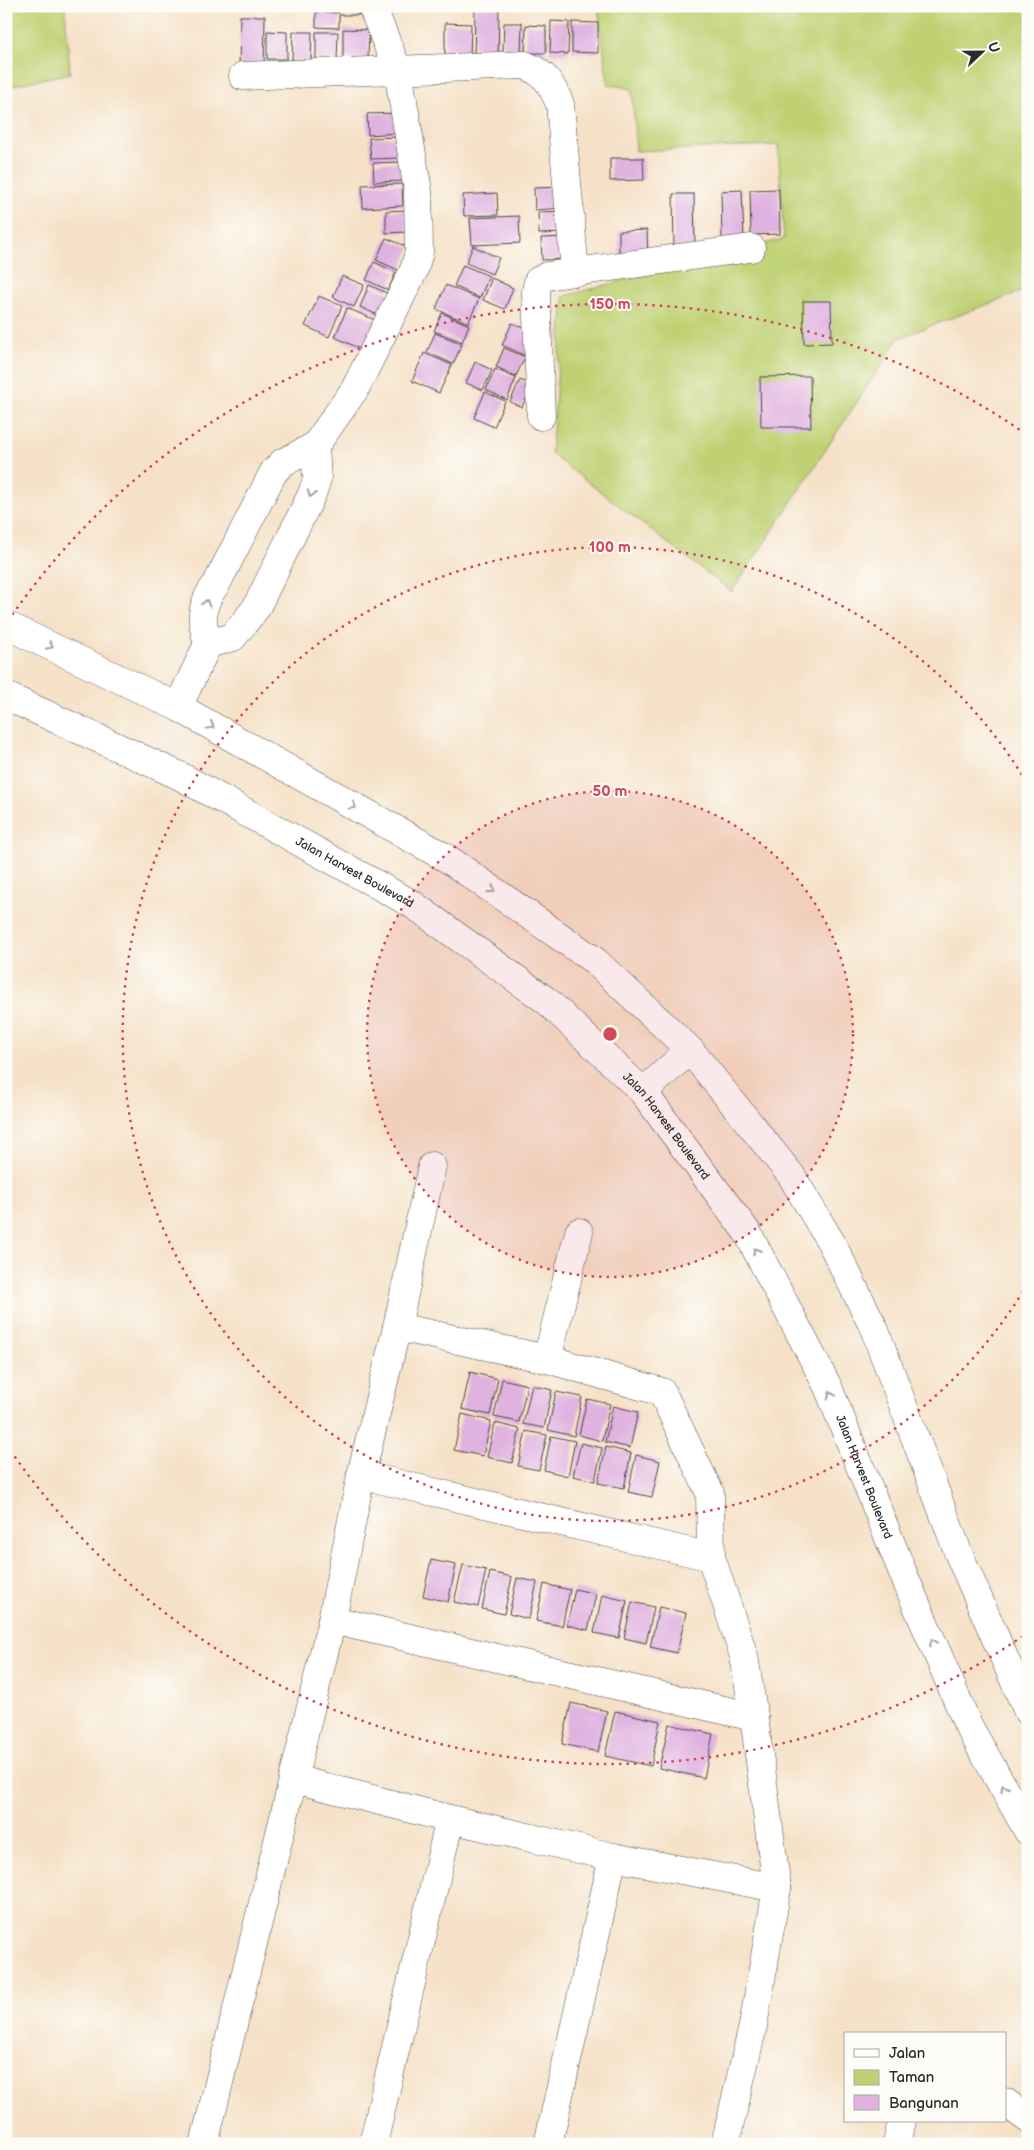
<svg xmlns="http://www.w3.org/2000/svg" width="1034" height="2150" viewBox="0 0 1034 2150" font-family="'Balsamiq Sans',sans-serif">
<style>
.green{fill:#bfd173;stroke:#757e4f}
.building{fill:#e0b2e0}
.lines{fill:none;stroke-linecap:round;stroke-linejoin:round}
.minor-casing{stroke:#494642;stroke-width:29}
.minor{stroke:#fff;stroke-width:28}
.oneway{stroke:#a0a0a0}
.ring{fill:none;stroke:#d1495b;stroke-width:2.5;stroke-dasharray:2.5 5}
.labels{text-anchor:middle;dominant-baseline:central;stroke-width:4;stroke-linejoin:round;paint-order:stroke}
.street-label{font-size:12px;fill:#2b2b2b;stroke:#fdfcf7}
.centre{fill:#d1495b;stroke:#fdfcf7;stroke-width:2.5}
.ring-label{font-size:15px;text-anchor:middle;font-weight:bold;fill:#d1495b;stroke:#fdfcf7;stroke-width:4;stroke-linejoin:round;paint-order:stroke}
</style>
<rect width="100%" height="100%" fill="#fdfcf7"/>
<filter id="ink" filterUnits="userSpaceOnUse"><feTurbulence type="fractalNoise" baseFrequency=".02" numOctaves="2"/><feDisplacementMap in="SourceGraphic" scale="10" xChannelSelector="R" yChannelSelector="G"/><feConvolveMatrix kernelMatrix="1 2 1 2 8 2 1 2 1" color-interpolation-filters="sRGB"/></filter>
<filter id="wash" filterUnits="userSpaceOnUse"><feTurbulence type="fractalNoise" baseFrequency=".0096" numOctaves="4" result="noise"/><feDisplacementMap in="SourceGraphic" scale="20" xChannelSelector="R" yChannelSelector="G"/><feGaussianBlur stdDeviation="1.12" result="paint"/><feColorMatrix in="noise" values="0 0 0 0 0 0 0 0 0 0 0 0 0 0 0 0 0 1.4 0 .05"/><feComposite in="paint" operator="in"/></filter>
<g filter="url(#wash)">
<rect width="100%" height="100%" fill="#f5e1c7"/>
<path class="green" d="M6 6H65L70 73 6 87Z
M598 6H1028V289L899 338 732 592 551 454 564 296 784 239 778 145 636 151 632 89 608 84Z"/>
<g id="blocks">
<path class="building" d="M339 6H359V15H339V28L316 27V12L339 13Z
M475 7 499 8 498 63 474 62Z
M240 16H265L264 72H239Z
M551 21 569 22 568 54 550 53Z
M572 22 598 23V53L572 52Z
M445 23 471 24 470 57 445 56Z
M504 23H522L521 52H503Z
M526 25 546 26V53H525Z
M343 29 369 30 368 59 343 58Z
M267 31 287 32V59H267Z
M293 32H312L311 60H292Z
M316 32H338L337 61 316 60Z
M398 113 399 133 368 135 367 114Z
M398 137 399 158 371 159 369 138Z
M610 158H643L644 180 610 181Z
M402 162 403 181 374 182 373 163Z
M402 184 403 206 363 208 362 185Z
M564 187V208L535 210 534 188Z
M779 189 780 234 751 235 750 190Z
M742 190 744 239H722L721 191Z
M497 193 498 215 464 216 463 195Z
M673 194H694L695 247 674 248Z
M406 210 407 232 386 233V211Z
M565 211 567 233 539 234 538 212Z
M519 216 520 243 472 245 470 218Z
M647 230 648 258H619V231Z
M565 237 566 259 542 260 541 238Z
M386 238 410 248 400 271 376 260Z
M473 246 499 258 492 274 466 263Z
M374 262 396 272 388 290 366 280Z
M463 265 489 276 480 298 454 286Z
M342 276 364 285 354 307 333 297Z
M492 278 513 288 505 309 483 300Z
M369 285 389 294 380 316 360 307Z
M446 285 479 299 468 323 436 309Z
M319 296 342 306 329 337 305 326Z
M803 301H831L832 343 804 344Z
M347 308 382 323 369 353 335 337Z
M442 313 469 325 462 342 434 331Z
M512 323 536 333 526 356 502 345Z
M435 333 462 344 453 364 427 352Z
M504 348 525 357 516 376 496 367Z
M424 353 452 365 439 393 412 381Z
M475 362 492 370 483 390 466 383Z
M495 369 516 378 507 400 486 390Z
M810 376 811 427H761L760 377Z
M520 380 532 385 522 407 510 402Z
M485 392 505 401 494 427 474 418Z
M470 1372 498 1379 490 1415 462 1409Z
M502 1379 527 1385 519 1422 494 1417Z
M532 1385 552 1390 544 1428 523 1424Z
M556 1392 582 1397 574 1436 548 1430Z
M587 1399 610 1404 602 1441 579 1435Z
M613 1406 638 1412 630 1448 605 1442Z
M462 1414 491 1421 483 1456 454 1450Z
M495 1423 520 1429 512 1463 487 1457Z
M526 1431 547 1435 539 1470 518 1466Z
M551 1436 575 1441 568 1476 544 1470Z
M581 1443 602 1448 595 1481 573 1476Z
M606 1447 631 1453 624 1488 598 1483Z
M636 1455 660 1461 652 1497 628 1492Z
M431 1560 456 1565 448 1602 423 1596Z
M463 1565 486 1570 478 1607 454 1602Z
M490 1572 512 1577 504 1614 482 1609Z
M517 1578 537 1582 529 1619 509 1614Z
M544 1584 570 1590 562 1626 536 1621Z
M575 1589 596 1594 588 1630 567 1625Z
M602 1595 627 1601 619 1638 594 1633Z
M632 1602 654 1607 646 1643 624 1638Z
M659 1607 686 1613 677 1653 650 1647Z
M571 1703 607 1711 598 1752 562 1744Z
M615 1711 660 1721 651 1766 605 1756Z
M669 1724 713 1734 704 1778 659 1768Z"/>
</g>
</g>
<g filter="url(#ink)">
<use href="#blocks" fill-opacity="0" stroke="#494642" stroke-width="1"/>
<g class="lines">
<defs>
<g id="minor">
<path d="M243 76 525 65C547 75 550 82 560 104L575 272 751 248"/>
<path d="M541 416 536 292 538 281 547 276 575 272"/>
<path d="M315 446 317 479 312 494 256 608 233 637 208 644C200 619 200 605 217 583L273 473 282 463 315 446 355 389 414 270 419 252 418 191 398 71 372 6"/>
<path d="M6 625 178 707 448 859 595 961 690 1050 791 1175 832 1244 874 1328 958 1552 1028 1712"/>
<path id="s1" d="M6 696 180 776 412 904 547 1001 643 1092 747 1232 828 1387 905 1578 968 1725 1028 1831"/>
<path d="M178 707 208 644"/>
<path d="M643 1092 690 1050"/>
<path d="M397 1327 547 1359 662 1392 710 1493 711 1557 744 1656 754 1717 777 1888 753 2026 725 2144"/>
<path d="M547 1359 579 1232"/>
<path d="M361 1475 711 1557"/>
<path d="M332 1620 754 1717"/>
<path d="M294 1779 450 1819 613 1857 777 1888"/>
<path d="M1005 2102 1028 2119"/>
<path d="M204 2144 332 1620 361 1475 397 1327 432 1166"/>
<path d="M373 2144 450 1819"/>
<path d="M548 2144 613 1857"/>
<path d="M897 2144 902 2121"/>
</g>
</defs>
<use href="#minor" class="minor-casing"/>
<use href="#minor" class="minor"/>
</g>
<defs><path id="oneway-chevron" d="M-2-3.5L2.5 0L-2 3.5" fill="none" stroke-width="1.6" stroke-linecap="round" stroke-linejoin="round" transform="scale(1.25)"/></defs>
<g class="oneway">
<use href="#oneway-chevron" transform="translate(311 494) rotate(110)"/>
<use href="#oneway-chevron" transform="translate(206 603) rotate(-75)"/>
<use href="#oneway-chevron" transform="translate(50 646) rotate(26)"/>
<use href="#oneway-chevron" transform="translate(211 726) rotate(29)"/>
<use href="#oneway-chevron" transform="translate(353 806) rotate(29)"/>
<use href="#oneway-chevron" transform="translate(492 890) rotate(35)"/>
<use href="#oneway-chevron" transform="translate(756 1251) rotate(-118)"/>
<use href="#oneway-chevron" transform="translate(831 1395) rotate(-112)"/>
<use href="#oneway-chevron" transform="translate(933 1642) rotate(-113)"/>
<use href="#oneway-chevron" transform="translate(1004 1788) rotate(-119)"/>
</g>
</g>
<circle cx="610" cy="1034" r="243" fill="#d1495b" fill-opacity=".12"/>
<g class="ring">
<circle cx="610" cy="1034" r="243"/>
<path d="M1027 1285A487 487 0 1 1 1027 783"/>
<path d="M1023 1636A730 730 0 0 1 8 1447M8 621A730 730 0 0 1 1023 432"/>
</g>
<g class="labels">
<g class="street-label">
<text stroke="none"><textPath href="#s1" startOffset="391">Jalan Harvest Boulevard</textPath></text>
<text stroke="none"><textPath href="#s1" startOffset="796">Jalan Harvest Boulevard</textPath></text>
<text stroke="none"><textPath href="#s1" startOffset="1201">Jalan Harvest Boulevard</textPath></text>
</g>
</g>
<circle cx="610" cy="1034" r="8" class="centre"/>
<g class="ring-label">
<text x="610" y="309">150 m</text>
<text x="610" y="552">100 m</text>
<text x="610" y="796">50 m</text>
</g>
<rect width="1034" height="2150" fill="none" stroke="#fdfcf7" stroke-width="25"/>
<rect x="844" y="2032" width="162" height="90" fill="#fdfcf7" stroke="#a9a8a5"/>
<rect x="854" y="2049" width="25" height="8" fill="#ffffff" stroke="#a9a8a5"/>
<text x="889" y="2058" font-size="15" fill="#2b2b2b">Jalan</text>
<rect x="854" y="2070" width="25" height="15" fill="#bfd173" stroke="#a9a8a5"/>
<text x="889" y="2082" font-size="15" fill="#2b2b2b">Taman</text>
<rect x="854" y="2095" width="25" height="15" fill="#e0b2e0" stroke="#a9a8a5"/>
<text x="889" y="2108" font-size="15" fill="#2b2b2b">Bangunan</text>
<g transform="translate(982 52) rotate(68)" stroke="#fdfcf7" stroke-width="4" paint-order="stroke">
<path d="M0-4L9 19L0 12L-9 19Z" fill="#2b2b2b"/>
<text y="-8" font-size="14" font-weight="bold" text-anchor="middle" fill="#2b2b2b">U</text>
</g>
</svg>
